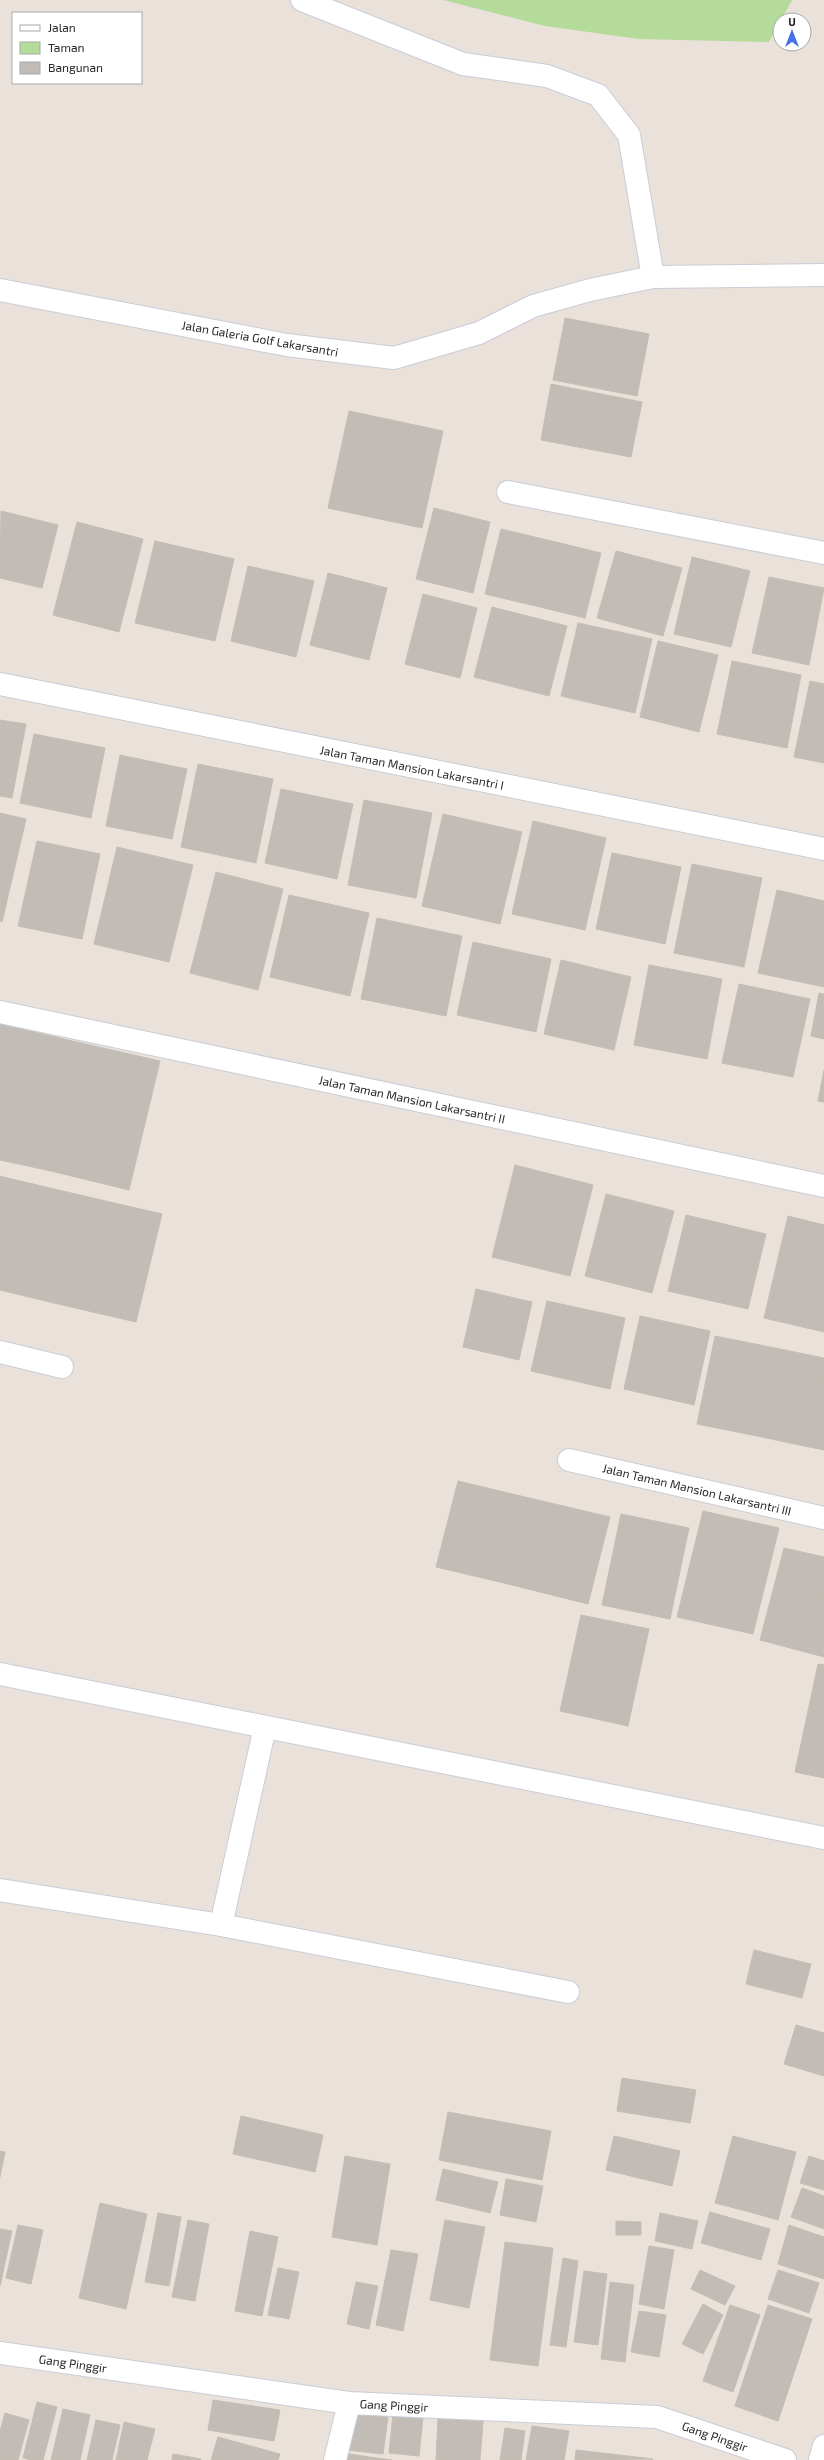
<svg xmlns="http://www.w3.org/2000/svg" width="824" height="2460" viewBox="0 0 824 2460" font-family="'Exo 2',sans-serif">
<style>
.green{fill:#b5db9b}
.building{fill:#c1bdb6;stroke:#c4bdb4}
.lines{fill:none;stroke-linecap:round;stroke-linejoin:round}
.minor-casing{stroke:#c9cdd8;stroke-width:24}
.minor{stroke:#fff;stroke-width:22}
.labels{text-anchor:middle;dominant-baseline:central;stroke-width:3;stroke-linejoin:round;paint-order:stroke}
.street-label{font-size:12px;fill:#282828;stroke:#fff}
</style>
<rect width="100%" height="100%" fill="#e9e1da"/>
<path class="green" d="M443 0H792L769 42 639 39 545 26Z"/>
<path class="building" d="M565 318 649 334 637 396 553 380Z
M551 384 642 402 631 457 541 440Z
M349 411 443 431 422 528 328 508Z
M434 508 490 522 473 593 416 579Z
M1 511 58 525 42 588 0 578Z
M77 522 143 539 119 632 53 615Z
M501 529 556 542 540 607 485 594Z
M155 541 234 559 215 641 135 623Z
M556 542 601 553 585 618 540 607Z
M616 551 682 568 663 636 597 618Z
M692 557 750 571 731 647 674 634Z
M248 566 314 581 296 657 231 641Z
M328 573 387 588 369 660 310 645Z
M769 577 824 588 809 665 752 653Z
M423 594 477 608 460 678 405 664Z
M492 607 567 626 549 696 474 677Z
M578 623 652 639 635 713 561 696Z
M658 641 718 655 699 732 640 717Z
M732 661 801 675 787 748 717 734Z
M810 681 824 684V763L794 757Z
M0 720 26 724 12 798 0 796Z
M34 734 105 748 91 818 20 803Z
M120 755 187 769 172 839 106 826Z
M198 764 273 779 256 863 181 847Z
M281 789 353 804 337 879 265 863Z
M364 800 432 813 416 898 348 885Z
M0 813 26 819 2 922 0 921Z
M443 814 522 832 500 924 422 906Z
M533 821 606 838 585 930 512 914Z
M37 841 100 854 82 939 18 926Z
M117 847 193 865 169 962 94 944Z
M612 853 681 867 665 944 596 929Z
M692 864 762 878 744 967 674 953Z
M216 872 283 889 258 990 190 973Z
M777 890 824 901V987L758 973Z
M289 895 369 913 350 996 270 977Z
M377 918 462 936 446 1016 361 999Z
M473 942 551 959 536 1032 457 1015Z
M561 960 631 977 614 1050 544 1034Z
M649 965 722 979 707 1059 634 1045Z
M739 984 810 999 793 1077 722 1063Z
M819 993 824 994V1039L811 1036Z
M0 1024 81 1043 51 1171 0 1160Z
M81 1043 160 1061 129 1190 51 1171Z
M824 1070V1102L818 1101Z
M515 1165 593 1185 570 1276 492 1257Z
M0 1176 16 1180 0 1247Z
M16 1180 84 1196 58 1304 0 1290V1247Z
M606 1194 674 1211 652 1293 585 1276Z
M84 1196 162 1214 136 1322 58 1304Z
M686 1215 766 1234 748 1309 668 1291Z
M788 1216 824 1225V1332L764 1318Z
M476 1289 532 1302 519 1360 463 1347Z
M547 1301 625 1318 610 1389 531 1371Z
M640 1316 710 1331 694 1405 624 1389Z
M715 1336 775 1348 757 1436 697 1424Z
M775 1348 824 1358V1374L809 1447 757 1436Z
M824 1374V1450L809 1447Z
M458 1481 525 1497 504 1583 436 1567Z
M525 1497 610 1517 588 1604 504 1583Z
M703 1511 779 1528 753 1634 677 1617Z
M621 1514 689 1528 670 1619 602 1605Z
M784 1548 824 1557V1595L809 1653 760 1640Z
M824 1595V1657L809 1653Z
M581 1615 649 1629 628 1726 560 1711Z
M818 1664 824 1665V1778L795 1772Z
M754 1950 811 1964 802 1998 746 1984Z
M796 2025 824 2033V2076L784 2064Z
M622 2078 696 2090 690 2123 617 2111Z
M448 2112 551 2131 542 2180 439 2160Z
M241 2116 323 2135 315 2172 233 2154Z
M614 2136 680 2151 672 2186 606 2170Z
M733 2136 764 2144 746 2211 715 2203Z
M764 2144 796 2152 778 2220 746 2211Z
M0 2151 5 2152 0 2177Z
M345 2156 390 2164 377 2245 332 2237Z
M809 2156 824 2161V2190L800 2183Z
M443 2169 498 2182 490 2213 436 2200Z
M506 2179 543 2186 536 2222 500 2215Z
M802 2188 824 2196V2229L791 2217Z
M100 2203 147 2214 126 2309 79 2298Z
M710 2212 770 2229 761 2260 701 2243Z
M158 2213 181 2217 169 2286 145 2282Z
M660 2213 698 2221 692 2249 655 2241Z
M188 2220 209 2224 195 2301 172 2297Z
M445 2220 485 2227 469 2308 430 2300Z
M616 2221 641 2222V2235H616Z
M18 2225 43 2230 31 2284 6 2278Z
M789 2225 824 2237V2279L778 2264Z
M0 2229 12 2231 0 2286Z
M250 2231 278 2237 262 2316 235 2311Z
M505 2242 553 2248 538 2366 490 2360Z
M649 2246 674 2250 664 2309 639 2304Z
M391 2250 418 2254 403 2331 376 2325Z
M563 2258 578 2261 566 2347 550 2345Z
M278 2268 299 2272 289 2319 268 2315Z
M700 2270 735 2286 725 2305 691 2289Z
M778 2270 819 2283 809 2313 768 2299Z
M584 2271 607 2274 598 2345 574 2342Z
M356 2282 378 2286 369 2329 347 2324Z
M610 2282 634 2285 625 2362 601 2359Z
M703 2304 723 2315 703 2354 682 2344Z
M730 2305 760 2315 733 2392 703 2381Z
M768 2305 812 2319 778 2421 735 2406Z
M639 2311 666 2315 659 2357 631 2352Z
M213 2400 280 2410 274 2441 208 2430Z
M37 2402 57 2407 43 2460H31L23 2458Z
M63 2409 90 2415 80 2460H51Z
M5 2413 29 2420 18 2460H0V2431Z
M352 2413 388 2417 383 2454 346 2450Z
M393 2414 423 2417 419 2456 389 2453Z
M438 2419 483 2421 480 2460H436Z
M96 2420 120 2425 112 2460H87Z
M124 2422 155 2429 147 2460H116Z
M532 2426 569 2431 564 2460H526Z
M505 2428 525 2431 521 2460H500Z
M218 2437 280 2454 278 2460H211Z
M576 2450 653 2459 575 2460Z
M343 2453 369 2457V2460H342Z
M173 2454 201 2459V2460H172Z
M369 2457 392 2460H369Z"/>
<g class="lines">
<defs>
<path id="minor" d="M302 0 463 64 547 76 598 95 629 135 653 277
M0 290 287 345 394 358 479 333 533 306 590 290 653 277 824 275
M508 492 824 553
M0 684 824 849
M0 1012 824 1186
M0 1352 62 1367
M569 1460 824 1518
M0 1674 824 1838
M0 1890 221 1925 568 1992
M221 1925 265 1727
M0 2353 349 2403 657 2417 785 2460
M335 2460 349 2403
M820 2460 824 2446"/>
</defs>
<use href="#minor" class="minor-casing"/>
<use href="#minor" class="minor"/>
</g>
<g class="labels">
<g class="street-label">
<text transform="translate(260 338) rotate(10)">Jalan Galeria Golf Lakarsantri</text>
<text transform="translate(412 767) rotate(11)">Jalan Taman Mansion Lakarsantri I</text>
<text transform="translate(412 1099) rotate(12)">Jalan Taman Mansion Lakarsantri II</text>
<text transform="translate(697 1489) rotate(13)">Jalan Taman Mansion Lakarsantri III</text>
<text transform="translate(73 2363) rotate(8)">Gang Pinggir</text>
<text transform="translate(394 2405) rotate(3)">Gang Pinggir</text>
<text transform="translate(715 2436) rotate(19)">Gang Pinggir</text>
</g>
</g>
<rect x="12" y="12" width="130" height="72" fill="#ffffff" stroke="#a9a9a9"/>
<rect x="20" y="25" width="20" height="6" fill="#ffffff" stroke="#a9a9a9"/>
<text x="48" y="32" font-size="12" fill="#282828">Jalan</text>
<rect x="20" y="42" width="20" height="12" fill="#b5db9b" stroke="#a9a9a9"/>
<text x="48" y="52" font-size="12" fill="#282828">Taman</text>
<rect x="20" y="62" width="20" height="12" fill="#c1bdb6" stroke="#a9a9a9"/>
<text x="48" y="72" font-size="12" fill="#282828">Bangunan</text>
<g transform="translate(792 32)"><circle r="19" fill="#ffffff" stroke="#a9a9a9"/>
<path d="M0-3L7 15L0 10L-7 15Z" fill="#4771e9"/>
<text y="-6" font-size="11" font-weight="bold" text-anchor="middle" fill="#282828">U</text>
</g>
</svg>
